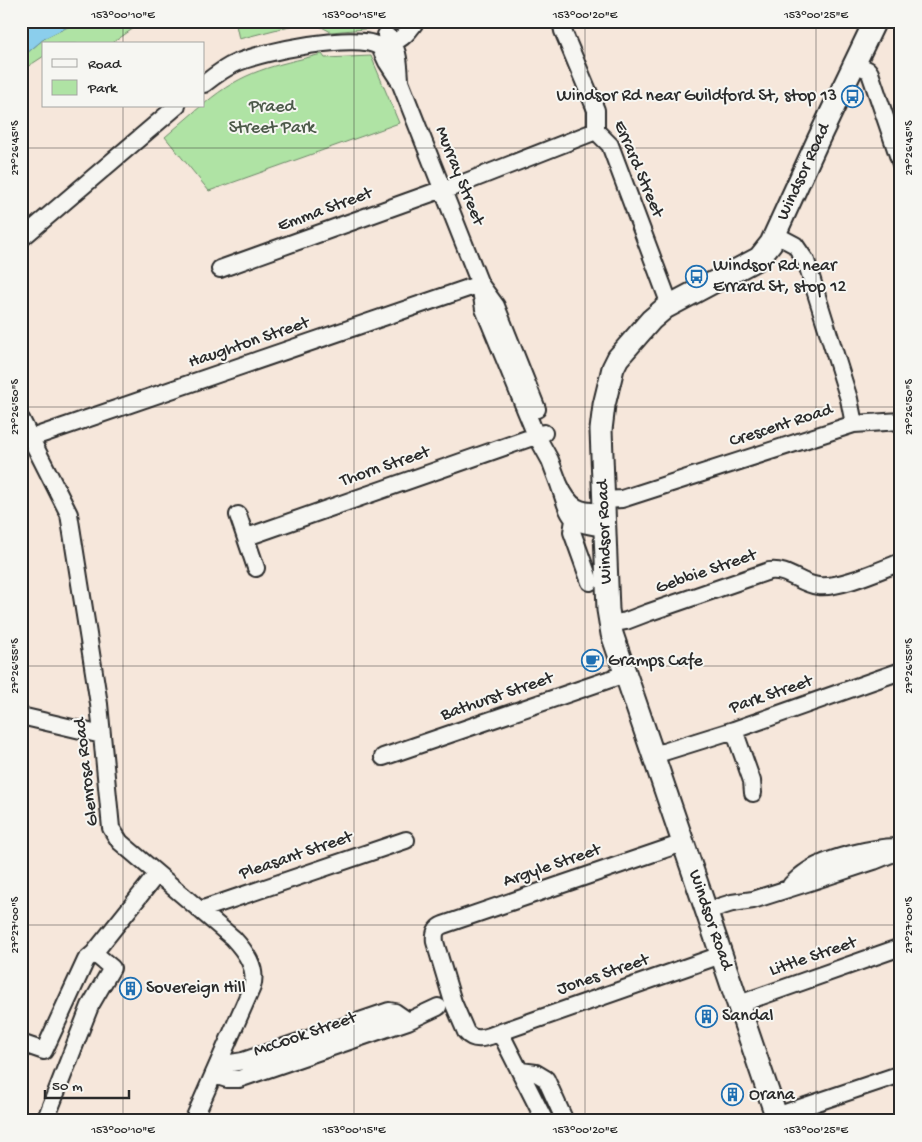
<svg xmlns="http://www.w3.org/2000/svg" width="922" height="1142" viewBox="0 0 922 1142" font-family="'Gochi Hand',sans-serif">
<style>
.green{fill:#afe3a4;stroke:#6d8768}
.water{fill:#8bceec;stroke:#658d9f}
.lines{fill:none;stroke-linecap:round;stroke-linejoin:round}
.minor-casing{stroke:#2b2b2b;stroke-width:20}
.major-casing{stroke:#2b2b2b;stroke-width:25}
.minor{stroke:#f6f6f2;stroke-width:16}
.major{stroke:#f6f6f2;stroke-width:21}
.ticks{fill:none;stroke:#2b2b2b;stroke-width:1;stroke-opacity:0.45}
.labels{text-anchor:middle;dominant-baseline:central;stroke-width:4;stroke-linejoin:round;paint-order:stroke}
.poi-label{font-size:18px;fill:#2b2b2b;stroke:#f6f6f2;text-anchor:start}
.park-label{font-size:18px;fill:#4c5949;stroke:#f6f6f2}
.street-label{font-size:18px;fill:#2b2b2b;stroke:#f6f6f2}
.neatline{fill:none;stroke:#2b2b2b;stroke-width:2}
.ticks-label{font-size:12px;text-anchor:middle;fill:#2b2b2b}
</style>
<rect width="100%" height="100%" fill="#f6e7db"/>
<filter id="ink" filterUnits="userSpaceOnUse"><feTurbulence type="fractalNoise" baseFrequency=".02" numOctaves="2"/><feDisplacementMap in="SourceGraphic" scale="10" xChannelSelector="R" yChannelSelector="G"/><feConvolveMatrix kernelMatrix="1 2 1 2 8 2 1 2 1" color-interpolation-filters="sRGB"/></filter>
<g filter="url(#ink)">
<path class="green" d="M80 21H144L111 44H44V56L21 71V58L45 38Z
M227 21H309L239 39 236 25Z
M316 21H389L376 28 331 32 316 24Z
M322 54 325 58 371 56 399 123 209 191 165 137 201 106H204V104C244 70 273 66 322 54Z"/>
<path class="water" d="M21 21H80L45 38 21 58Z"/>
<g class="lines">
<defs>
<path id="minor" d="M561 21 563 31 596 110V131L610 145 670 305
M386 35C399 45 399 65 400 80
M383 46C400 41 406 36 416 21
M380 47 387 62 400 82 480 284 484 309 535 433 550 460 559 484
M855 64 868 70 870 73 901 164
M204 84C214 76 224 68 236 63 261 52 359 31 380 47
M443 191 596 131
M21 239 177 106
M220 269 443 189
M480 284 496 306 537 409
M21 419 69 514 99 704 111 828 120 842 233 938C245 951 258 968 252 987L193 1121
M854 424 901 421
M31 438 480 284
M605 500 622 499 854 424 849 399 806 261 795 245 776 235
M605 511C579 513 570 508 559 484 570 515 568 526 605 527
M238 515 256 568
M574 520 572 532 590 582
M247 537 544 433
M610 624 626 621 647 613 769 571C787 568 800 584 818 586 838 589 880 570 901 562
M21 716 102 735
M734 730 752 781 753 793
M654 755 734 730 901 671
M383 757 625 674
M791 885C796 880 801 875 806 872 827 858 873 847 897 847
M200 910 406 840
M706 911 732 903 753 900 816 880 874 861 901 850
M739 1004 901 947
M498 1033 721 955
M21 1043 44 1051 86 960 94 953 157 874
M220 1062 231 1063 243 1061 389 1011 395 1012 408 1021
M521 1071 536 1073 546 1079 565 1121
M214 1075 227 1079H239L408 1021 438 1007
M776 1116 901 1074
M45 1121 90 1006 112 968 94 953
M545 1121 504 1040 498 1033C487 1037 475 1043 466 1032L453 1002 435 942C434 934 435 928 443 925L683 843"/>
<g id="major">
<path id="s1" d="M778 1121 612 634 608 610 601 430 604 405 613 368 618 358 651 320 665 308 759 258 771 243 818 140 875 21"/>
</g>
</defs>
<use href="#minor" class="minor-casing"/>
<use href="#major" class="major-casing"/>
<use href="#minor" class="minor"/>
<use href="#major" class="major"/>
</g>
</g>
<path class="ticks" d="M123 21V44M354 21V1121M585 21V1121M816 21V1121M123 106V1121M21 148H901M21 407H901M21 666H901M21 925H901"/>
<defs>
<symbol id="bus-ring" viewBox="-11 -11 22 22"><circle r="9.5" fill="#f6f6f2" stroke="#1f6fb2" stroke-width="1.5"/><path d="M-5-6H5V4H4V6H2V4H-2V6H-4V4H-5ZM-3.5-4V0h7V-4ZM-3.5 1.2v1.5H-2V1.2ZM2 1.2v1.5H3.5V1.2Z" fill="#1f6fb2"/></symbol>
<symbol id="cafe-ring" viewBox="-11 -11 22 22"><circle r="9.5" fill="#f6f6f2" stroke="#1f6fb2" stroke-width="1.5"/><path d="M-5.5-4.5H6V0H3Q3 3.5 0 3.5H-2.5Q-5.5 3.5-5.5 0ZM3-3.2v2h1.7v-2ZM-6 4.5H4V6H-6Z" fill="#1f6fb2"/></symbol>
<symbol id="building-ring" viewBox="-11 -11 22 22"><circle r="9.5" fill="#f6f6f2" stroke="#1f6fb2" stroke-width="1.5"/><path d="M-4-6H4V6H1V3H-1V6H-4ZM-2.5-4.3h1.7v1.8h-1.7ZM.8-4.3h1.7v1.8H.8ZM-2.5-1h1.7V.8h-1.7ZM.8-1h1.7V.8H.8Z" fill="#1f6fb2"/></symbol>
</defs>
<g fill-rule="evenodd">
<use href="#bus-ring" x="840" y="84" width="25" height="25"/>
<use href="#bus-ring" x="684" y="264" width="25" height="25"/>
<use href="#cafe-ring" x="580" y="648" width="25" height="25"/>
<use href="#building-ring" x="118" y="976" width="25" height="25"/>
<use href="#building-ring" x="694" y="1004" width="25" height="25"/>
<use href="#building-ring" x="720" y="1082" width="25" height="25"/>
</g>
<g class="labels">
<g class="poi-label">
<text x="837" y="96" text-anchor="end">Windsor Rd near Guildford St, stop 13</text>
<text x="713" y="266">Windsor Rd near<tspan x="713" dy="21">Errard St, stop 12</tspan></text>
<text x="608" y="661">Gramps Cafe</text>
<text x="146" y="988">Sovereign Hill</text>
<text x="722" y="1016">Sandal</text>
<text x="749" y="1095">Orana</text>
</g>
<g class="park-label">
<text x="272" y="107">Praed<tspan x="272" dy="21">Street Park</tspan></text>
</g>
<g class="street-label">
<text transform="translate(638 169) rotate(67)">Errard Street</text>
<text stroke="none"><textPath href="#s1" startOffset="1066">Windsor Road</textPath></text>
<text transform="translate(459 176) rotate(68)">Murray Street</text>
<text transform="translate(325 210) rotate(-20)">Emma Street</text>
<text transform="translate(249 343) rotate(-19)">Haughton Street</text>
<text transform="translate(781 426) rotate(-18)">Crescent Road</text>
<text transform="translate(385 467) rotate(-19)">Thorn Street</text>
<text transform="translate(605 532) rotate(-92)">Windsor Road</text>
<text transform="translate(706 572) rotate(-19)">Gebbie Street</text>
<text transform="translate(771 695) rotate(-19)">Park Street</text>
<text transform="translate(497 697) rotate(-19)">Bathurst Street</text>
<text transform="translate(87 772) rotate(-97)">Glenrosa Road</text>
<text transform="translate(296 856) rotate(-19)">Pleasant Street</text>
<text transform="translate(552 866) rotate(-19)">Argyle Street</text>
<text transform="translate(710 920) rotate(71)">Windsor Road</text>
<text transform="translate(813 957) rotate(-19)">Little Street</text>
<text transform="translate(603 975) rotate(-19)">Jones Street</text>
<text transform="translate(305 1035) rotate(-19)">McCook Street</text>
</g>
</g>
<rect width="922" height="1142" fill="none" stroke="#f6f6f2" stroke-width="55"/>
<rect x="42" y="42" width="162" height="65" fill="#f6f6f2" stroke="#a5a5a2"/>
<rect x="52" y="59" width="25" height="8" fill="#f6f6f2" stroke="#a5a5a2"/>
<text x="88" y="68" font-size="15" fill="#2b2b2b">Road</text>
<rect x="52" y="80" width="25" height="15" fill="#afe3a4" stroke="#a5a5a2"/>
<text x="88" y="92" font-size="15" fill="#2b2b2b">Park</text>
<path d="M45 1090v8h84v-8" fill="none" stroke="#2b2b2b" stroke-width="2.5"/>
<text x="52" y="1090" font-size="15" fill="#2b2b2b" stroke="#f6f6f2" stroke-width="4" paint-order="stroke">50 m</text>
<rect x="28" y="28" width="866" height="1086" class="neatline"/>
<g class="ticks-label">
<text x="123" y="18">153°00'10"E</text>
<text x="354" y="18">153°00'15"E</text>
<text x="585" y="18">153°00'20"E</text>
<text x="816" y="18">153°00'25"E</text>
<text transform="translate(14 148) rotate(-90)" y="4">27°26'45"S</text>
<text transform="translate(908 148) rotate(-90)" y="4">27°26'45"S</text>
<text transform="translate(14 407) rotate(-90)" y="4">27°26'50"S</text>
<text transform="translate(908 407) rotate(-90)" y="4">27°26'50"S</text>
<text transform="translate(14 666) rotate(-90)" y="4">27°26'55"S</text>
<text transform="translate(908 666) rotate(-90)" y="4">27°26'55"S</text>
<text transform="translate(14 925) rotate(-90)" y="4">27°27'00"S</text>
<text transform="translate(908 925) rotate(-90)" y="4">27°27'00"S</text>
<text x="123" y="1133">153°00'10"E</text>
<text x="354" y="1133">153°00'15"E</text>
<text x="585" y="1133">153°00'20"E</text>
<text x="816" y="1133">153°00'25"E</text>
</g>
</svg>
